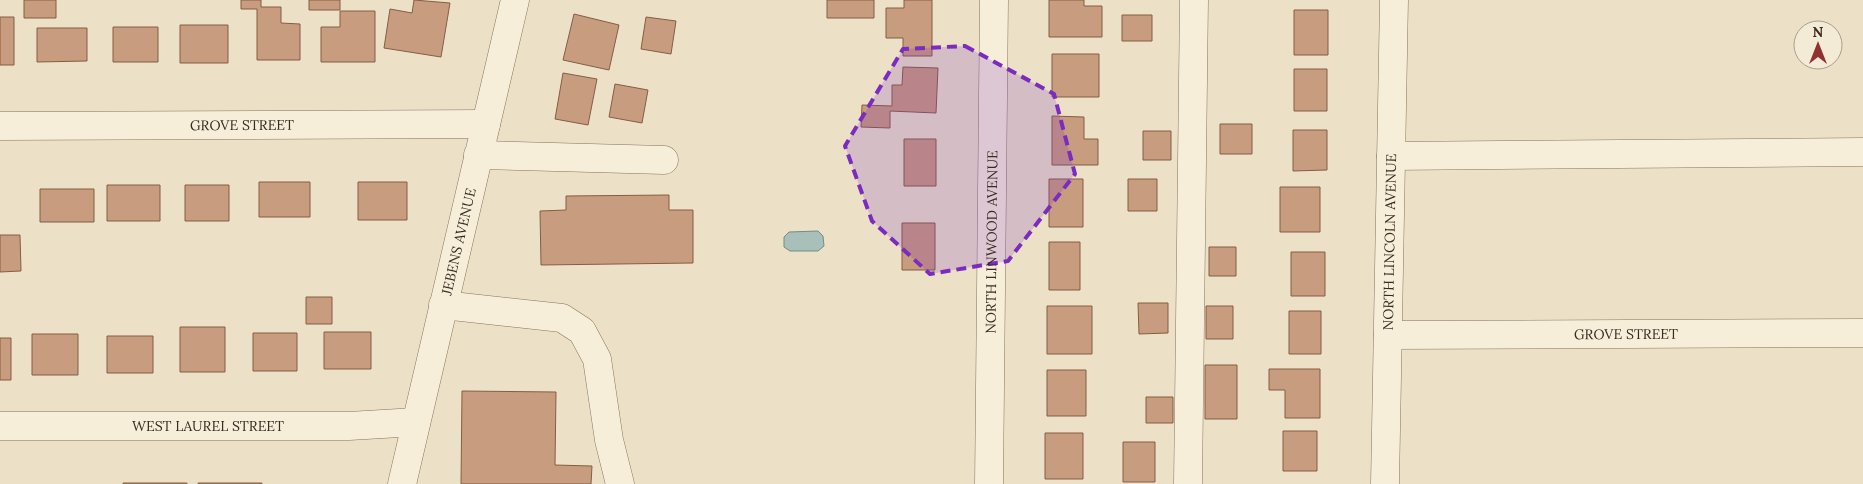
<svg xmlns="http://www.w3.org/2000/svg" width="1863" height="484" viewBox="0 0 1863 484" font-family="Lora,serif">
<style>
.water{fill:#a8c0b9;stroke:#6f8e86}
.building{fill:#c89c7e;stroke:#855d44}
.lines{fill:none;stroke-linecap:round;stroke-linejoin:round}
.minor-casing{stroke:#87735d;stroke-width:29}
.minor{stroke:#f7eeda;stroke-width:28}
.marked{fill:#7b2cbf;fill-opacity:0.2;stroke:#7b2cbf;stroke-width:4;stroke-dasharray:10 6;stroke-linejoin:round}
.labels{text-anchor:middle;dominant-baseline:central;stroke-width:4.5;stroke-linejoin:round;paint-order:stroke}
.street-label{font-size:14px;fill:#382b20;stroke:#f4ebd6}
</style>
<rect width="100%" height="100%" fill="#ece1c7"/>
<path class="water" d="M818 231 823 236 824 246 818 251H790L784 247V237L789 232Z"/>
<path class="building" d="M24 0H56V18H24Z
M241 0H261V7H281V23L300 24V60H257V9H241Z
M309 0H340V10H309Z
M414 0 450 3 441 57 384 48 390 9 412 13Z
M827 0H874V18H827Z
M904 0H932V56H903V38H886V8H904Z
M1049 0H1084V6H1102V37H1049Z
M1294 10H1328V55H1294Z
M340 11H375V62H321V27H340Z
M574 14 619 25 609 70 563 60Z
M1122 15H1152V41H1122Z
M0 17H14V65H0Z
M646 17 676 21 671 54 641 49Z
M180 25H228V63H180Z
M113 27H158V62H113Z
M37 28H87V61L37 62Z
M1052 54H1099V97H1052Z
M903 67 938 68 936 113 890 111V128L861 127 862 105 892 106V85H902Z
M1294 69H1327V111H1294Z
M563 73 597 79 588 125 555 119Z
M615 84 648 90 642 123 609 117Z
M1052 116 1084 117V139H1098V165H1052Z
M1220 124H1252V154H1220Z
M1293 130H1327V170L1293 171Z
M1143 131H1171V160H1143Z
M904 139H936V186H904Z
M1049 179H1083V227H1049Z
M1128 179H1157V211H1128Z
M259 182H310V217H259Z
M358 182H407V220H358Z
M107 185H160V221H107Z
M185 185H229V221H185Z
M1280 187H1320V232H1280Z
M40 189H94V222H40Z
M669 195V210H693V263L541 265 540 211 566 210V196Z
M902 223H935V270H902Z
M0 235H20L21 271 0 272Z
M1049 242H1080V290H1049Z
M1209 247H1236V276H1209Z
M1291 252H1325V296H1291Z
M306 297H332V324H306Z
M1138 303H1168V333L1139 334Z
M1047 306H1092V354H1047Z
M1206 306H1233V339H1206Z
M1289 311H1321V354H1289Z
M180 327H225V372H180Z
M324 332H371V369H324Z
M253 333H297V371H253Z
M32 334H78V375H32Z
M107 336H153V373H107Z
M0 338H11V380H0Z
M1205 365H1237V419H1205Z
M1269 369H1320V418H1285V390H1269Z
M1047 370H1086V416H1047Z
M462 391 556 392 555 465 592 466 591 484H461Z
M1146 397H1173V423H1146Z
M1283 431H1317V471H1283Z
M1045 433H1083V479H1045Z
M1123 442H1155V482H1123Z
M123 483H187V484H123Z
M198 483H262V484H198Z"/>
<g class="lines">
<defs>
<g id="minor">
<path id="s1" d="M0 126 486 124"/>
<path d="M478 155 664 160"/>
<path d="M1391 156 1863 152"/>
<path d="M443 305 562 318 582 331 597 359 609 440 620 484"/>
<path id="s2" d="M1388 335 1863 333"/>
<path id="s3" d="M0 426H349L416 422"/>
<path id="s4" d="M402 484 515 0"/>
<path id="s5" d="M989 484 994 0"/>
<path d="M1188 484 1194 0"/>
<path id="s6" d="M1385 484 1394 0"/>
</g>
</defs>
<use href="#minor" class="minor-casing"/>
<use href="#minor" class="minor"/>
</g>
<path class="marked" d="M965 46 1054 94 1075 174 1008 261 930 274 872 221 845 146 903 49Z"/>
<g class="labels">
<g class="street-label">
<text stroke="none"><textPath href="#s1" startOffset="242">GROVE STREET</textPath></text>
<text stroke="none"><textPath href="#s4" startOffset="249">JEBENS AVENUE</textPath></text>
<text stroke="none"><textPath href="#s5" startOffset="242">NORTH LINWOOD AVENUE</textPath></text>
<text stroke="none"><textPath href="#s6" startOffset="242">NORTH LINCOLN AVENUE</textPath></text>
<text stroke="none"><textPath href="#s2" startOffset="238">GROVE STREET</textPath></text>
<text stroke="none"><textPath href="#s3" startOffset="208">WEST LAUREL STREET</textPath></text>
</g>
</g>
<g transform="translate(1818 45)"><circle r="24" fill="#f4ebd6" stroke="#a99e8d"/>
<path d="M0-4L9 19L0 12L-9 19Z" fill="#933032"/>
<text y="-8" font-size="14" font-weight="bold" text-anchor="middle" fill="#382b20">N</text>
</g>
</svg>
